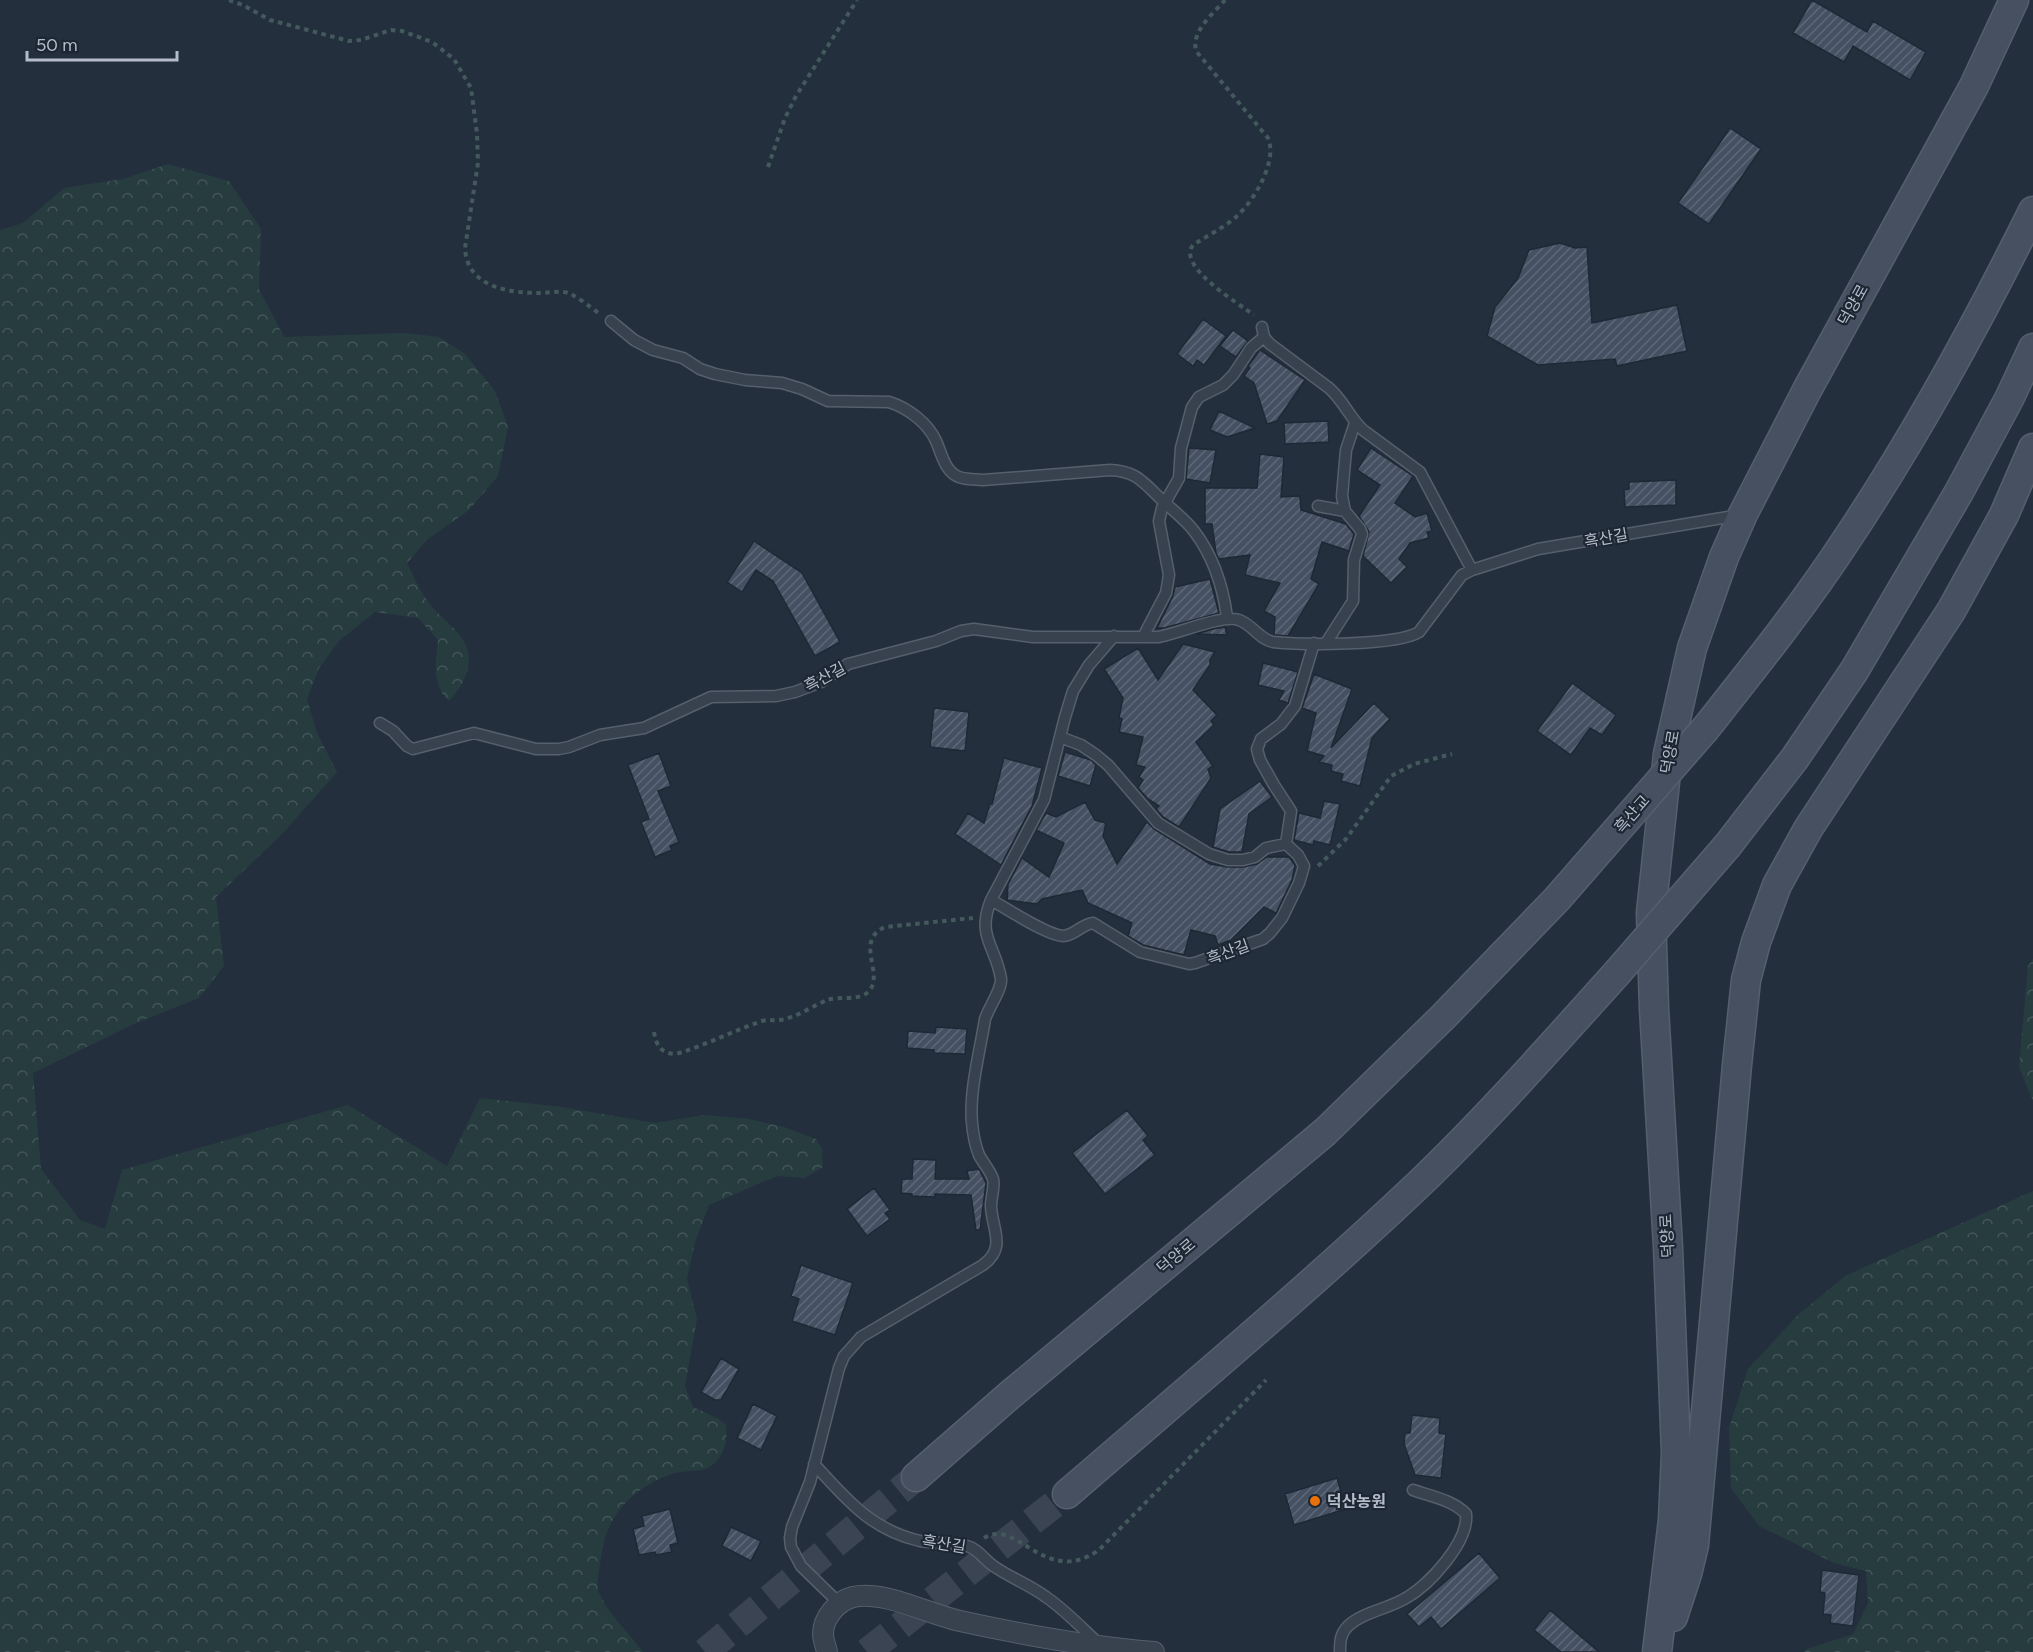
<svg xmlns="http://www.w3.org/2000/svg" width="2033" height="1652" viewBox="0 0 2033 1652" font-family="Figtree,'Noto Sans KR',sans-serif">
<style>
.forest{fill:url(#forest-crowns)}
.building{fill:url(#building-hatch);stroke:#1f2835;stroke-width:1.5}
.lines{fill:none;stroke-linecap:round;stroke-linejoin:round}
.secondary-tunnel{stroke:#3a4453;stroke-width:28;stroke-dasharray:28 14;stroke-linecap:butt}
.lane-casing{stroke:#565f6c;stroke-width:13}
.street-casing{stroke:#565f6c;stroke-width:22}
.secondary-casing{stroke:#565f6c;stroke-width:31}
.path{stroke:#44595c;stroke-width:4;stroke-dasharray:4.5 4.5;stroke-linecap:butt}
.lane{stroke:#38414e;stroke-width:10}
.street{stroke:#38414e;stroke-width:20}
.secondary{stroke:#465061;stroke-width:28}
.secondary-bridge-casing{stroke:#565f6c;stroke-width:31;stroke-linecap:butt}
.secondary-bridge{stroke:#465061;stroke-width:28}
.food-dot{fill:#e8710a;stroke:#1d2633;stroke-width:2}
.labels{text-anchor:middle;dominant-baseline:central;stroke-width:4.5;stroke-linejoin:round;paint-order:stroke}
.street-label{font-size:16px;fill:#b4bcc9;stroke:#1d2633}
.poi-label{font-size:16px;font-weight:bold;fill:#b4bcc9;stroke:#1d2633;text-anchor:start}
</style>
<defs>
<pattern id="forest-crowns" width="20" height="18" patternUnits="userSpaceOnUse" patternTransform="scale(1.5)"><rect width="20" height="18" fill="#263c3f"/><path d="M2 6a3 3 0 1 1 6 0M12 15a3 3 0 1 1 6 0" fill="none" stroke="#435659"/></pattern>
<pattern id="building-hatch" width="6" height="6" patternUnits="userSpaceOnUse" patternTransform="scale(1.5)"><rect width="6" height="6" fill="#455162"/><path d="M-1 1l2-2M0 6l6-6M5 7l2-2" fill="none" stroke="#5d6877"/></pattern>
</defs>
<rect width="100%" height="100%" fill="#242f3e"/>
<path class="forest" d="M168 164 229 181 261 229 259 289 284 337 405 333 439 337 465 354 495 391 508 427 498 476 469 510 428 539 407 563C413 575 419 589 427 600 436 614 452 624 462 638 477 661 465 684 449 701 431 685 436 660 438 640L418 618 375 612 339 641 319 668 307 699 317 733 337 772 283 833 216 897 224 966 199 998 136 1023 33 1073 41 1169 80 1220 105 1229 122 1170 348 1105 447 1166 480 1098 562 1107 655 1123 704 1115 749 1119 784 1127 816 1139 822 1149 823 1167 805 1178 777 1176 709 1205 695 1242 687 1279 697 1319 685 1386 693 1407 719 1419 726 1425C728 1439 724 1457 711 1466 701 1473 686 1470 675 1473 636 1485 605 1515 601 1557 600 1567 595 1584 599 1593 609 1615 629 1633 643 1652H0V230L23 223 64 188 123 179Z
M2033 959V1101L2019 1067 2028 966Z
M2033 1191V1652H1804L1807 1649 1853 1634 1868 1603 1866 1571 1834 1563 1759 1526 1731 1488 1729 1428 1748 1369 1798 1315 1845 1276Z"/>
<path class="building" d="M1812 0 1867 32 1873 21 1926 52 1910 80 1853 46 1844 62 1793 33Z
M1730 128 1761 149 1709 224 1678 203Z
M1560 243 1575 248 1587 247 1592 323 1677 305 1687 351 1617 366 1615 359 1538 365 1487 336 1495 307 1518 278 1529 250Z
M1203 319 1226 336 1204 365 1197 360 1193 366 1177 354Z
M1233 330 1248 341 1236 357 1220 346Z
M1260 350 1305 380 1277 421 1267 424 1254 383 1244 376 1250 368 1248 366Z
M1219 411 1255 428 1227 437 1210 430Z
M1328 421 1329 442 1285 444 1284 423Z
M1189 448 1216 450 1210 483 1186 479Z
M1371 448 1413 476 1395 503 1415 517 1427 513 1432 531 1427 532 1429 538 1410 543 1399 559 1407 567 1391 583 1363 556 1369 532 1359 516 1380 485 1357 470Z
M1260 454 1284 457 1281 497 1300 496 1301 510 1346 524 1354 534 1349 551 1322 542 1311 579 1319 584 1288 636 1274 635 1275 617 1264 611 1280 583 1245 575 1250 555 1219 559 1216 553 1212 524H1205V488H1257Z
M1676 480V505L1625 507 1624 490 1629 489V482Z
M754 541 802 573 840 642 815 656 773 581 756 570 742 592 727 582Z
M1210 579 1219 613 1164 628H1157L1173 596 1175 587Z
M1225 627 1227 635 1197 634 1213 629Z
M1183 644 1215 652 1210 660V665L1193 690 1217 715 1211 721 1214 725 1196 742 1213 766 1208 769 1211 778 1179 827 1163 817 1156 809 1159 806 1148 799 1138 788 1143 780 1139 777 1145 767 1136 765 1143 737 1119 732 1122 719 1119 718 1123 698 1104 669 1138 648 1158 680Z
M1263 663 1298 672 1288 703 1279 700 1284 691 1258 685Z
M1314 674 1352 689 1331 748 1374 703 1390 719 1372 738 1360 786 1341 781 1343 774 1331 771 1332 765 1319 762 1324 756 1307 751 1316 713 1302 708Z
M1572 683 1616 715 1602 735 1590 728 1571 755 1537 731Z
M934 708 969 712 965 751 930 747Z
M1065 752 1091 760 1096 765 1090 786 1058 776Z
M659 753 671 786 658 791 679 842 670 846 672 850 655 857 641 822 649 819 628 765Z
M1004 758 1042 768 1032 806 1001 865 955 834 968 813 984 823 990 804H992Z
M1260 781 1272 797 1249 814 1242 852H1229L1213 847 1220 809Z
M1324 801 1340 804 1330 845 1314 841 1313 845 1294 840 1299 813 1320 818Z
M1085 802 1095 820 1106 823 1103 836 1117 864 1147 822 1154 829 1210 864 1228 867H1243L1257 864 1267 857H1289L1295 865 1292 880 1276 913 1264 907 1231 940 1218 945 1215 936 1191 930 1184 955 1143 945 1128 936 1132 923 1088 903 1082 890 1042 899 1037 904 1007 900 1008 884 1022 858 1049 877 1064 843 1036 830 1046 813 1056 817Z
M936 1027 967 1029 965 1054 934 1053V1050L907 1048 908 1031 935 1033Z
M1127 1110 1148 1136 1143 1140 1155 1155 1105 1194 1072 1153Z
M913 1159 936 1160 935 1179H969L967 1171 979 1169 986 1183 980 1230H976L971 1195 935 1194V1197L912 1196V1194L901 1193 902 1179H912Z
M874 1188 890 1210 885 1213 890 1219 867 1236 847 1209Z
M801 1265 853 1283 835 1335 792 1321 799 1299 791 1296Z
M721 1358 739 1369 721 1400H715L701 1392Z
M753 1404 777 1416 761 1450 737 1438Z
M1412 1415 1440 1418 1439 1433 1446 1434 1441 1478 1415 1475 1404 1444 1405 1433H1410Z
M1337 1478 1346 1509 1294 1525 1285 1494Z
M670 1509 678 1543 670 1545 672 1552 656 1555 655 1552 639 1555 633 1529 644 1526 642 1516Z
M731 1527 761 1541 751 1561 722 1546Z
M1479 1553 1500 1578 1441 1629 1431 1617 1419 1627 1407 1614Z
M1822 1570 1859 1575 1853 1626 1830 1623 1831 1615 1823 1614 1825 1593 1820 1592Z
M1550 1610 1599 1652H1561L1534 1630Z"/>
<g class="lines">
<path class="secondary-tunnel" d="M705 1652 916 1477
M867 1652 1067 1494"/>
<defs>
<path id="lane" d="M611 321 634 340 653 350 683 358 700 369 715 374 745 380 782 383 802 389 828 401 889 402C908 408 928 423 936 441 941 452 944 468 955 475 962 480 974 479 983 480L1110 470C1136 471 1143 482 1161 499 1172 510 1185 519 1194 531 1213 556 1223 587 1227 617
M1262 327 1264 337 1270 344 1329 388C1343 400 1350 418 1363 430L1420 472 1472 570
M1318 506 1345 511
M1143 637 1166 593 1169 575 1159 521 1162 508 1179 478 1181 448 1192 407 1199 397 1223 385 1233 375 1251 348 1264 337
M1326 643 1353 601 1354 560 1362 534 1360 529 1345 511 1342 496 1346 450 1355 423
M380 723 393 731 407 746 413 749 474 733 536 749H559L569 747 600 735 644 728 711 697 776 696 795 692 821 682 848 664 936 641 961 631 974 629 1033 637H1158C1177 634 1223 614 1239 620 1253 625 1259 639 1273 642 1303 645 1396 646 1419 632L1462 575 1472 570 1538 549 1740 515
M1060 737 1081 745 1096 755 1108 765 1158 823 1209 854 1228 860H1243L1255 857 1266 848 1286 844
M991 900C1008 909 1046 935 1063 936 1074 936 1082 924 1093 923L1140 952 1189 964 1195 963 1263 939 1270 933 1282 918 1299 883 1304 866 1298 855 1286 844 1291 811 1274 785 1260 760 1257 749 1261 739 1281 724 1295 706 1314 643
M814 1464C846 1499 871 1530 920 1541 936 1544 955 1541 970 1547 980 1551 985 1561 995 1567 1011 1578 1030 1585 1046 1597 1065 1610 1081 1627 1098 1643
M839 1603 801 1566 791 1547 790 1538 792 1527 810 1482 839 1368 844 1356 861 1337 983 1265C1007 1247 992 1230 991 1206 991 1197 995 1187 993 1179 990 1170 983 1163 979 1155 975 1145 973 1134 972 1123 969 1091 980 1051 985 1019 989 1007 1002 989 1001 979 996 946 976 937 991 900L1044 800 1065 717 1073 691 1089 665 1114 636
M1340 1652C1340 1642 1340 1634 1348 1626 1363 1612 1388 1609 1406 1598 1429 1585 1469 1542 1466 1514 1453 1500 1430 1496 1413 1490"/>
<path id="street" d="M827 1652C826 1646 823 1640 823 1634 823 1618 837 1601 853 1597 884 1590 928 1614 960 1621 1024 1635 1089 1647 1154 1652"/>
<path id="secondary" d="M1706 728C1755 666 1804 605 1847 539 1917 434 1977 324 2033 211
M1728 845 1795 758 1854 671 1959 492 2009 399 2033 348
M916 1477 1011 1394 1325 1132 1443 1017 1557 899
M1067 1494C1185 1392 1305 1292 1418 1185 1488 1118 1552 1045 1617 973
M1673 1617 1687 1574 1694 1545 1737 1065 1746 980 1756 942 1777 885 1808 829 1951 611 2004 515 2033 448
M1657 1652 1673 1520 1676 1453 1668 1247 1654 1008 1651 913 1668 754 1692 648 1724 557 1743 514 1807 390 1974 86 2014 0"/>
</defs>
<use href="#lane" class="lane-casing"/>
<use href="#street" class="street-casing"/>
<use href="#secondary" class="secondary-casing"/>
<path class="path" d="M229 0 243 5 270 20 349 41 361 40 391 30 402 31 432 42 454 59 471 88 477 134 478 163 465 248C467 287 508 293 540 293 548 293 556 291 564 292 574 293 591 308 600 314
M1225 0C1213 14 1191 31 1196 51L1268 138C1278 161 1254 201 1236 217 1223 228 1207 236 1193 245 1176 266 1239 304 1254 315
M768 167 785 118 796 96 857 0
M1318 866 1346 839 1391 776 1414 764 1452 754
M654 1032C656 1045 661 1054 676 1054 706 1045 733 1031 762 1021 769 1019 774 1021 780 1020 795 1018 813 1006 827 1000 839 996 859 1001 868 992 886 975 853 941 885 927L973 918
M984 1538C1018 1517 1044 1588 1099 1550L1266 1380"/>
<use href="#lane" class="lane"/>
<use href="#street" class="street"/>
<use href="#secondary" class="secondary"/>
<defs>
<path id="secondary-bridge" d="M1557 899 1706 728
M1617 973 1728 845"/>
</defs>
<use href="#secondary-bridge" class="secondary-bridge-casing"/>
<use href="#secondary-bridge" class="secondary-bridge"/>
</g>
<circle class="food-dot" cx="1315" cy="1501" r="6"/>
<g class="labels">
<g class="street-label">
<text transform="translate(1853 305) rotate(-61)">덕양로</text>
<text transform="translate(1606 538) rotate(-10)">흑산길</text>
<text transform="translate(825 677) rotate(-28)">흑산길</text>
<text transform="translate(1670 752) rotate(-80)">덕양로</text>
<text transform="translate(1632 814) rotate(-49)">흑산교</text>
<text transform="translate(1228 952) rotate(-20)">흑산길</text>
<text transform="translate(1667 1236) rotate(-93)">덕양로</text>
<text transform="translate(1176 1256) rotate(-40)">덕양로</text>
<text transform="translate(944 1544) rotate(9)">흑산길</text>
</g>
<g class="poi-label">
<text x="1327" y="1501">덕산농원</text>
</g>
</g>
<path d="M27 51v9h150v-9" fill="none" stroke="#b4bcc9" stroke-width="3"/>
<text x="36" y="51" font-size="18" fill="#b4bcc9" stroke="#1d2633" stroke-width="4.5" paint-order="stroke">50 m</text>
</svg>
